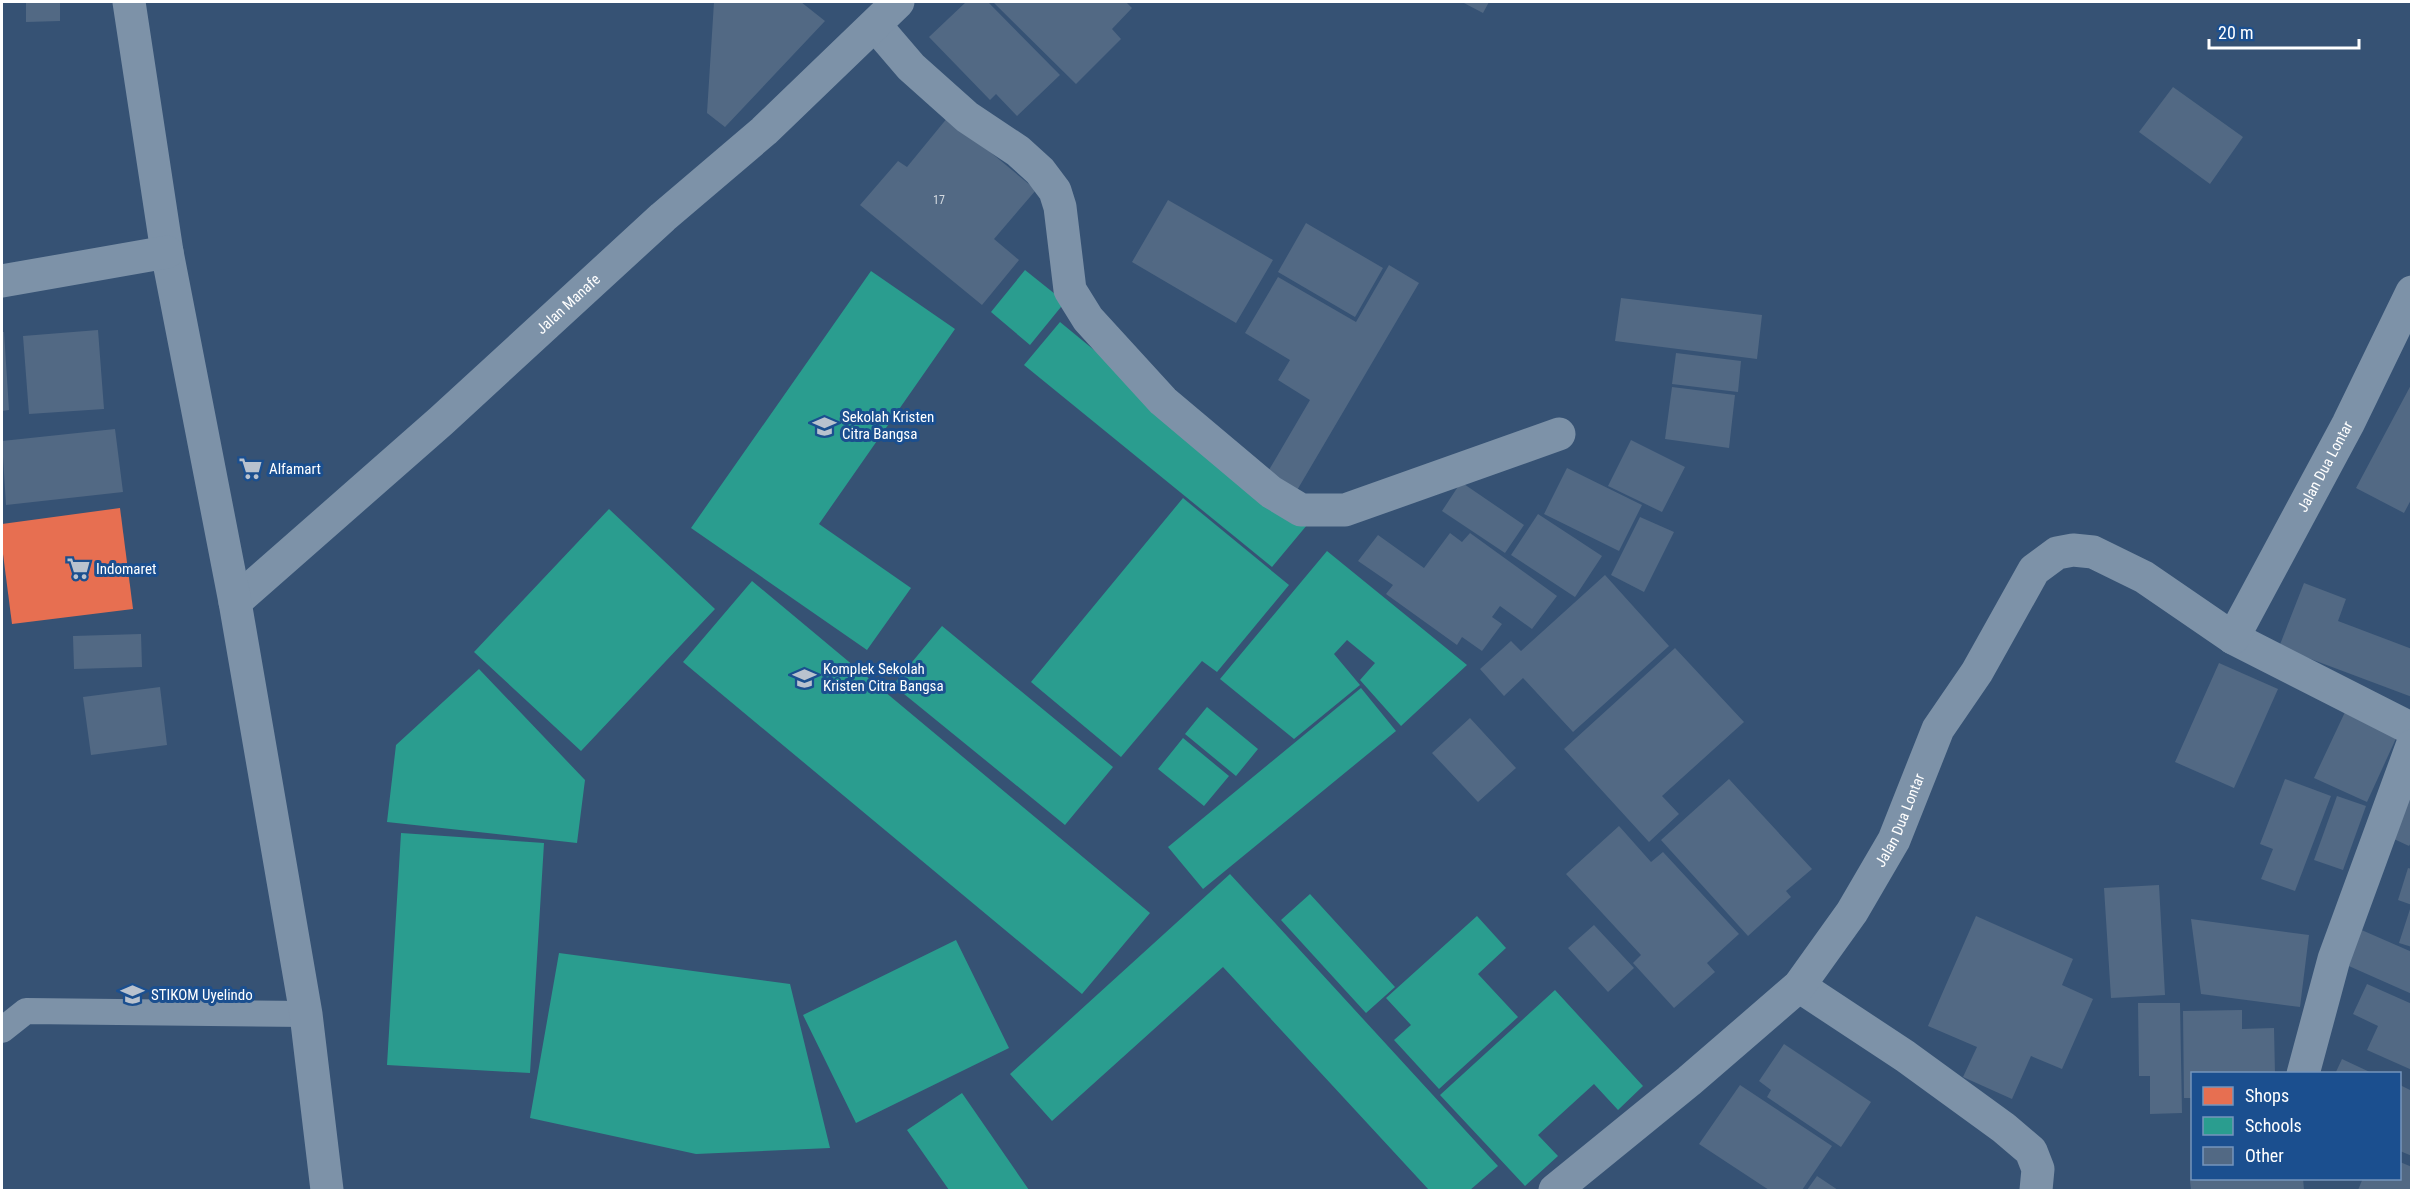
<svg xmlns="http://www.w3.org/2000/svg" width="2413" height="1192" viewBox="0 0 2413 1192" font-family="'Roboto Condensed',sans-serif">
<style>
.shops{fill:#e76f51}
.schools{fill:#2a9d8f}
.building{fill:#526984}
.lines{fill:none;stroke-linecap:round;stroke-linejoin:round}
.service{stroke:#7d92a8;stroke-width:26}
.minor{stroke:#7d92a8;stroke-width:33}
.tertiary{stroke:#7d92a8;stroke-width:33}
.labels{text-anchor:middle;dominant-baseline:central;stroke-width:6;stroke-linejoin:round;paint-order:stroke}
.number-label{font-size:12px;fill:#d4dae0}
.street-label{font-size:15px;fill:#fff;stroke:#1b4f8f}
.poi-label{font-size:15px;fill:#fff;stroke:#1b4f8f;text-anchor:start}
</style>
<rect width="100%" height="100%" fill="#365274"/>
<path class="shops" d="M120 508 133 609 12 624 2 546V524Z"/>
<path class="schools" d="M1025 270 1065 302 1030 345 991 312Z
M871 271 955 329 819 524 911 588 867 650 691 528Z
M1060 322 1307 525 1272 567 1024 365Z
M1183 498 1289 585 1217 672 1202 661 1121 757 1031 682Z
M609 509 715 609 581 751 474 652Z
M1327 551 1467 665 1401 726 1360 680 1375 663 1347 640 1334 654 1360 685 1294 739 1220 679Z
M752 581 1150 913 1082 994 683 662Z
M942 626 1113 767 1065 825 893 685Z
M479 669 585 780 577 843 387 822 396 745Z
M1361 688 1396 731 1203 889 1168 847Z
M1207 707 1258 749 1236 776 1185 734Z
M1183 738 1229 776 1204 806 1158 769Z
M401 833 544 843 530 1073 387 1065Z
M1230 874 1498 1166 1470 1190H1429L1223 967 1052 1121 1010 1074Z
M1310 894 1395 987 1366 1013 1281 920Z
M1477 916 1506 948 1478 974 1518 1017 1439 1089 1394 1040 1411 1025 1386 998Z
M956 940 1009 1048 856 1123 803 1015Z
M559 953 790 984 830 1148 696 1154 530 1118Z
M1555 990 1643 1086 1618 1110 1594 1084 1538 1135 1558 1156 1525 1186 1440 1095Z
M962 1093 1029 1190H949L907 1130Z"/>
<path class="building" d="M26 2H60V21L26 22Z
M714 2H801L825 21 725 127 707 113Z
M966 2H988L1060 75 1017 116 996 94 990 100 929 37Z
M993 2H1126L1132 8 1112 29 1121 39 1076 84Z
M1462 2H1489L1483 13Z
M2173 87 2243 137 2210 184 2139 132Z
M948 117 1036 190 994 239 1019 260 982 305 860 205 898 161 907 167Z
M1168 200 1273 260 1236 323 1132 262Z
M1306 223 1383 268 1355 317 1278 272Z
M1389 265 1419 283 1296 492 1266 475 1310 400 1278 380 1290 360 1245 333 1278 277 1356 322Z
M1621 298 1762 315 1757 359 1615 341Z
M98 330 104 409 29 414 23 336Z
M2 332H4L9 410 2 411Z
M1676 353 1741 361 1738 392 1672 384Z
M2412 383V498L2404 513 2356 488Z
M1672 387 1735 395 1729 448 1665 439Z
M115 429 123 492 6 505 2 441Z
M1631 440 1685 467 1662 512 1608 486Z
M1567 468 1642 505 1619 551 1544 514Z
M1461 482 1524 525 1505 553 1442 511Z
M1538 514 1602 556 1575 597 1511 555Z
M1640 517 1674 532 1644 592 1611 575Z
M1450 533 1462 542 1470 533 1557 596 1532 629 1500 606 1492 617 1502 624 1482 651 1462 637 1457 645 1386 594 1393 585 1358 561 1378 535 1424 568Z
M1605 575 1669 646 1573 732 1523 678 1504 696 1480 669 1511 641 1521 651Z
M2304 583 2346 599 2338 621 2412 649V697L2279 647Z
M141 634 142 667 74 669 73 636Z
M1675 648 1744 722 1662 796 1679 814 1649 842 1564 749Z
M2219 663 2278 689 2234 788 2175 762Z
M160 687 167 745 91 755 83 697Z
M2346 710 2398 734 2367 802 2314 778Z
M1470 718 1516 768 1478 802 1432 753Z
M2412 769V841L2409 846 2381 833Z
M1729 779 1812 869 1786 891 1791 897 1748 936 1661 840Z
M2285 779 2331 796 2295 891 2261 879 2273 849 2260 844Z
M2337 796 2366 806 2343 870 2314 860Z
M1619 826 1651 862 1663 852 1739 934 1707 963 1715 972 1674 1008 1633 963 1641 955 1566 874Z
M2408 868 2412 869V905L2398 900Z
M2159 885 2165 995 2111 998 2104 888Z
M2411 906 2412 907V947L2399 943Z
M1976 916 2073 959 2062 985 2093 999 2062 1069 2031 1056 2012 1099 1963 1077 1977 1047 1928 1026Z
M2191 919 2309 935 2300 1007 2201 994Z
M1594 925 1634 968 1608 992 1568 948Z
M2357 928 2412 952V994L2342 963Z
M2367 984 2412 1004V1070L2367 1050 2378 1026 2353 1014Z
M2138 1003H2180L2182 1113 2150 1114V1076H2139Z
M2242 1010V1029L2274 1028 2275 1074H2192V1098H2184L2183 1011Z
M1784 1044 1871 1102 1841 1147 1767 1097 1771 1090 1759 1081Z
M2342 1059 2374 1074H2335Z
M1740 1085 1832 1146 1802 1190H1769L1699 1144Z
M2400 1085 2412 1091V1156L2400 1151Z
M2400 1162 2412 1167V1190H2358L2363 1178H2400Z
M1817 1176 1838 1190H1807Z
M2212 1178H2303L2304 1190H2191L2190 1181Z"/>
<g class="lines">
<path class="service" d="M2 1030 26 1011 306 1014"/>
<g class="minor">
<path d="M875 25 911 67 967 117 1018 151 1040 171 1055 191 1060 207 1070 290 1088 319 1163 401 1271 492 1301 510H1345L1559 434"/>
<path id="s1" d="M235 602 441 421 663 217 764 131 898 2"/>
<path d="M2233 638 2412 729"/>
<path d="M1799 986 1905 1056 2004 1128 2031 1151 2038 1169 2036 1190"/>
<path d="M2303 1074 2334 959 2412 746"/>
</g>
<g class="tertiary">
<path d="M129 2 167 252 235 602 306 1014 327 1190"/>
<path d="M2 281 167 252"/>
<path id="s2" d="M1555 1190 1689 1081 1799 986 1852 912 1894 840 1938 729 1977 672 2034 570 2057 553 2073 550 2093 552 2144 577 2233 638 2348 424 2412 292"/>
</g>
</g>
<defs>
<symbol id="school-bare" viewBox="-9 -9 18 18"><path d="M0-5L7-2L0 1L-7-2ZM-4 1L0 2.5L4 1V4Q0 6-4 4Z" fill="#b9c2ce" stroke="#1b4f8f" stroke-width="2.5" paint-order="stroke"/></symbol>
<symbol id="supermarket-bare" viewBox="-9 -9 18 18"><path d="M-6-5.5h2.5l.6 2H6L4.5 2H-2.5L-4.4-4H-6ZM-1.5 3.2a1.3 1.3 0 1 0 .1 0ZM3 3.2a1.3 1.3 0 1 0 .1 0Z" fill="#b9c2ce" stroke="#1b4f8f" stroke-width="2.5" paint-order="stroke"/></symbol>
<symbol id="university-bare" viewBox="-9 -9 18 18"><path d="M0-5L7-2L0 1L-7-2ZM-4 1L0 2.5L4 1V4Q0 6-4 4Z" fill="#b9c2ce" stroke="#1b4f8f" stroke-width="2.5" paint-order="stroke"/></symbol>
</defs>
<g fill-rule="evenodd">
<use href="#school-bare" x="808" y="410" width="33" height="33"/>
<use href="#supermarket-bare" x="234" y="452" width="33" height="33"/>
<use href="#supermarket-bare" x="62" y="552" width="33" height="33"/>
<use href="#school-bare" x="788" y="662" width="33" height="33"/>
<use href="#university-bare" x="116" y="978" width="33" height="33"/>
</g>
<g class="labels">
<g class="number-label">
<text x="939" y="200">17</text>
</g>
<g class="street-label">
<text stroke="none"><textPath href="#s1" startOffset="447">Jalan Manafe</textPath></text>
<text stroke="none"><textPath href="#s2" startOffset="1222">Jalan Dua Lontar</textPath></text>
<text stroke="none"><textPath href="#s2" startOffset="513">Jalan Dua Lontar</textPath></text>
</g>
<g class="poi-label">
<text x="842" y="417">Sekolah Kristen<tspan x="842" dy="17">Citra Bangsa</tspan></text>
<text x="269" y="469">Alfamart</text>
<text x="96" y="569">Indomaret</text>
<text x="823" y="669">Komplek Sekolah<tspan x="823" dy="17">Kristen Citra Bangsa</tspan></text>
<text x="151" y="995">STIKOM Uyelindo</text>
</g>
</g>
<rect width="2413" height="1192" fill="none" stroke="#ffffff" stroke-width="6"/>
<rect x="2191" y="1072" width="210" height="108" fill="#1b4f8f" stroke="#7695bc" stroke-width="1.5"/>
<rect x="2203" y="1087" width="30" height="18" fill="#e76f51" stroke="#7695bc" stroke-width="1.5"/>
<text x="2245" y="1102" font-size="18" fill="#ffffff">Shops</text>
<rect x="2203" y="1117" width="30" height="18" fill="#2a9d8f" stroke="#7695bc" stroke-width="1.5"/>
<text x="2245" y="1132" font-size="18" fill="#ffffff">Schools</text>
<rect x="2203" y="1147" width="30" height="18" fill="#526984" stroke="#7695bc" stroke-width="1.5"/>
<text x="2245" y="1162" font-size="18" fill="#ffffff">Other</text>
<path d="M2209 39v9h150v-9" fill="none" stroke="#ffffff" stroke-width="3"/>
<text x="2218" y="39" font-size="18" fill="#ffffff" stroke="#1b4f8f" stroke-width="4.5" paint-order="stroke">20 m</text>
</svg>
